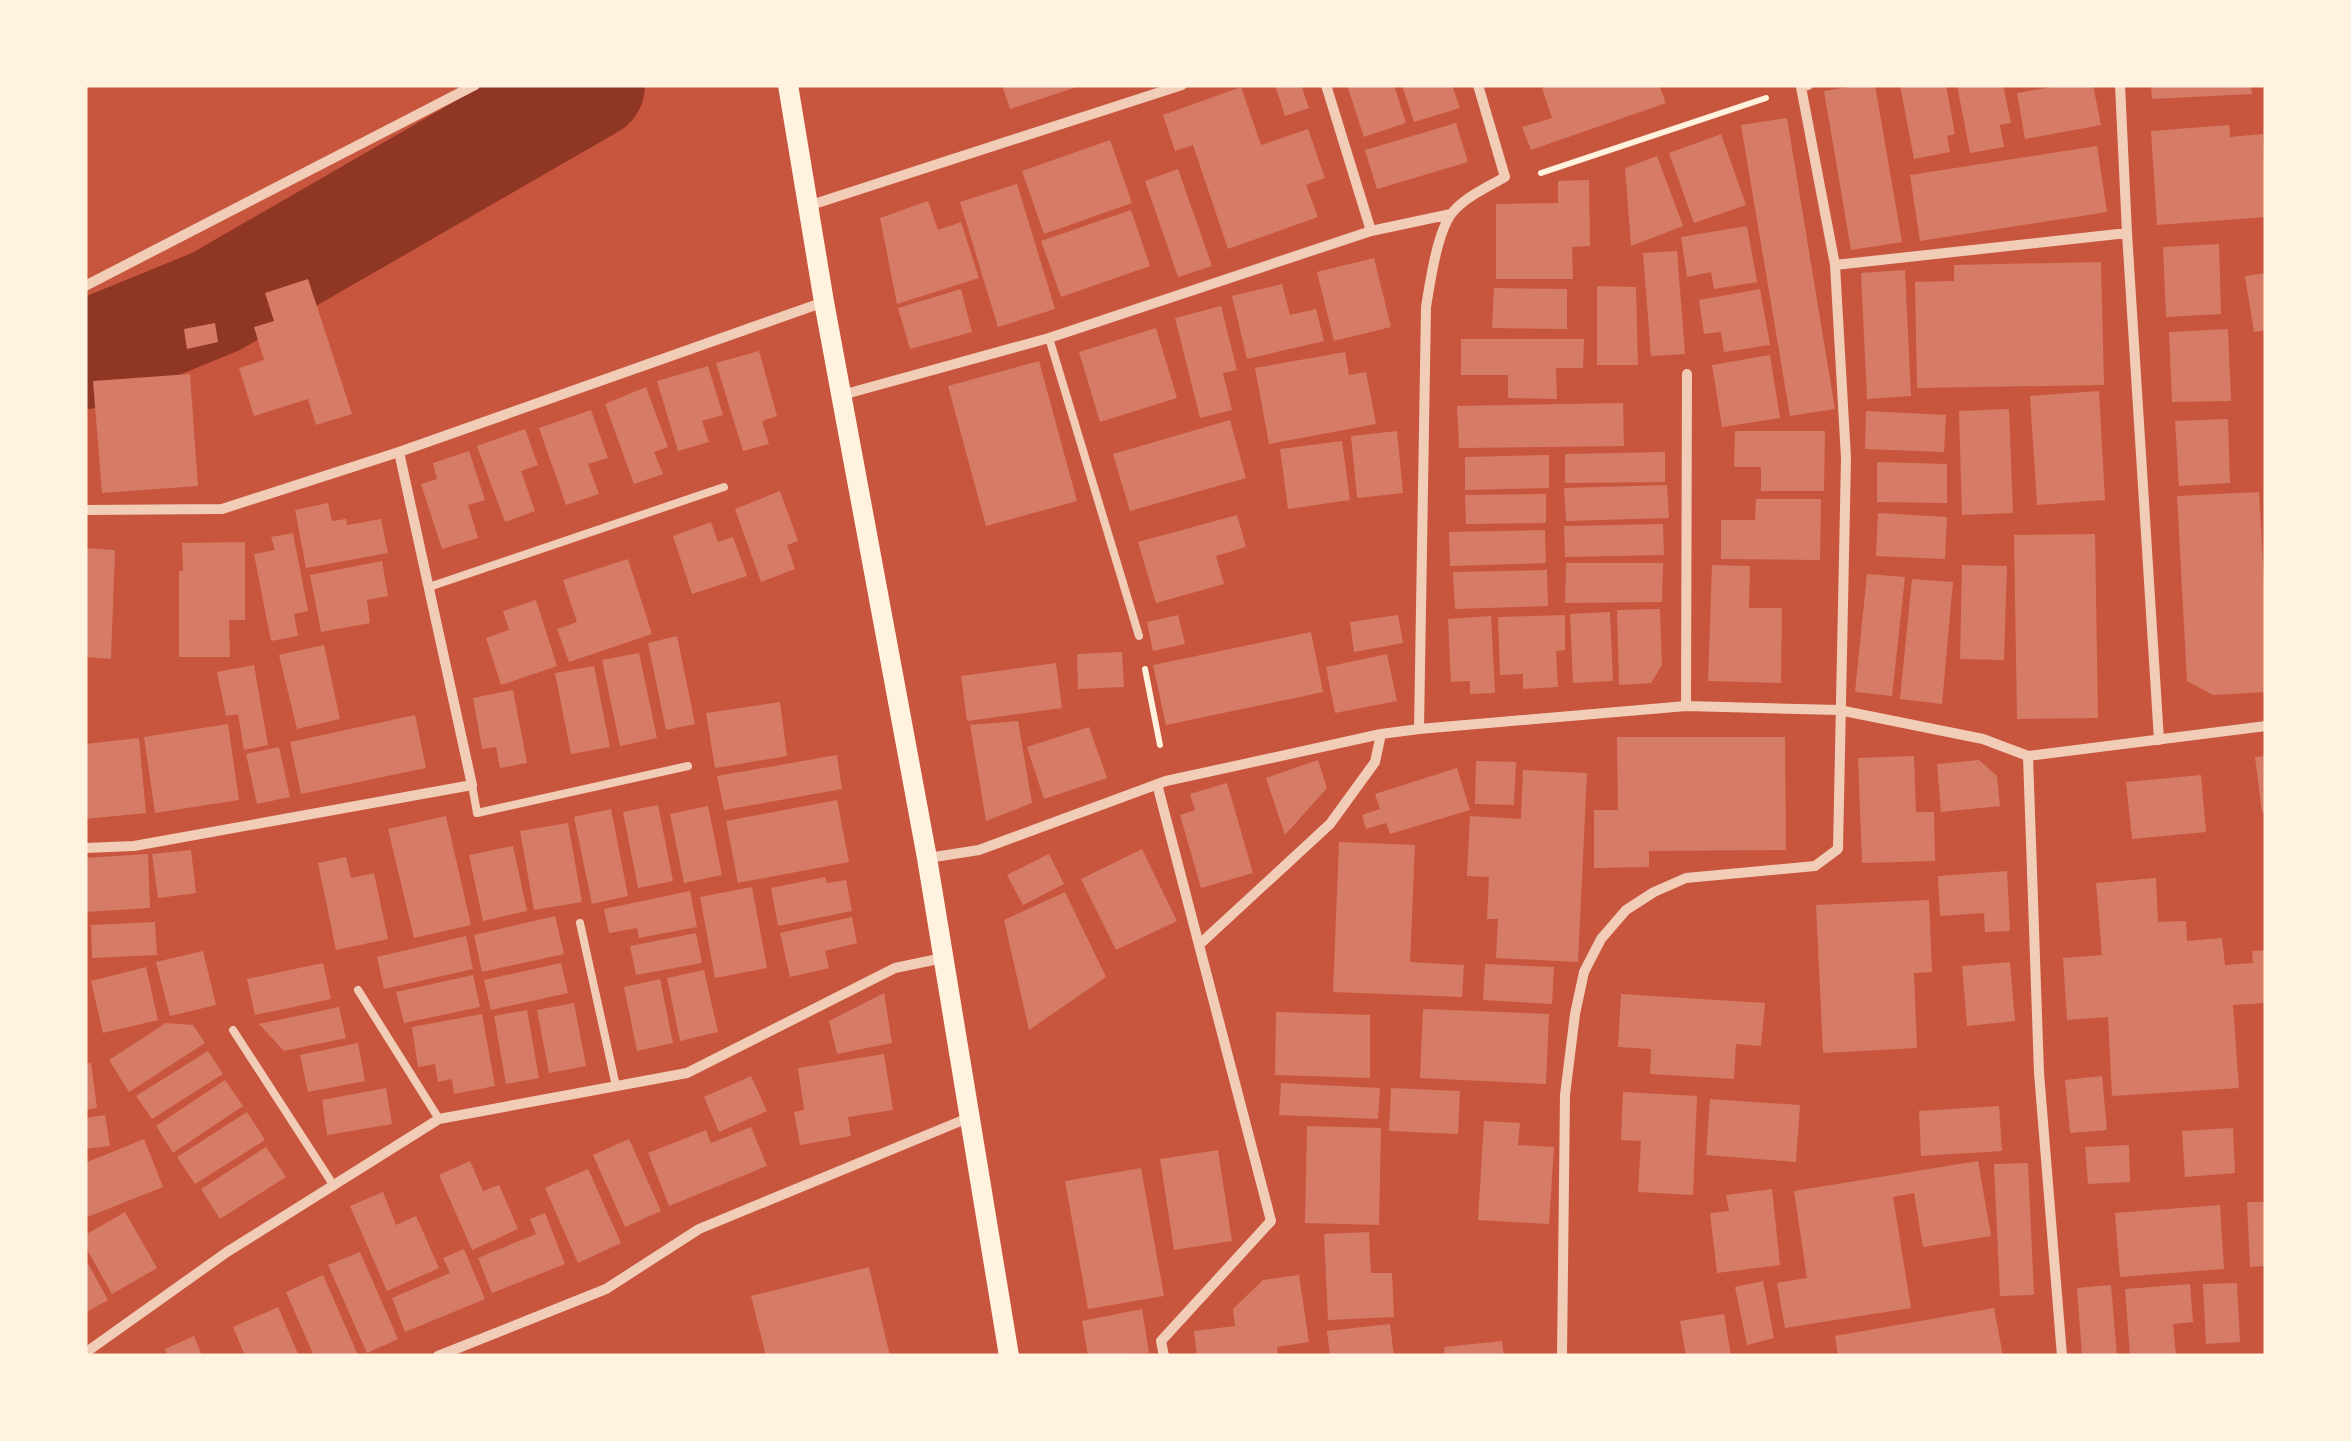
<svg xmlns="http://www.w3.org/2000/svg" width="2351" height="1441" viewBox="0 0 2351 1441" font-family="Figtree,sans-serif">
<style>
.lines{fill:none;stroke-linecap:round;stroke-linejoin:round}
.river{stroke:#8f3625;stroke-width:108}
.building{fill:#d67c66}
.path{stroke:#fff3e0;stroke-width:6}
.service{stroke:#f1ccb7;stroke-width:8}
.minor{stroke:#f1ccb7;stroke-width:10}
.secondary{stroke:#fff3e0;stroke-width:20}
</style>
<rect width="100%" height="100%" fill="#c8553d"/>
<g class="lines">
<path class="river" d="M85 355 215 302 591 85"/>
</g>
<path class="building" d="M1002 85H1080V86L1010 109Z
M1275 85H1301L1309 108 1285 116Z
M1347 85H1394L1406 123 1364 137Z
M1402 85H1452L1460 108 1414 122Z
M1549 85H1659L1666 103 1531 150 1522 127 1552 118 1542 88Z
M1860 85H1875L1902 242 1851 250 1824 91Z
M1900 85H1946L1955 134 1947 136 1950 152 1914 159Z
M1957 85H2003L2011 123 2000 125 2004 147 1970 153Z
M2063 85H2093L2101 125 2025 139 2017 93Z
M2151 85H2251L2252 94 2152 99Z
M1241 87 1261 145 1308 129 1325 178 1306 185 1318 217 1228 249 1193 145 1175 151 1163 115Z
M1787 118 1835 409 1790 416 1741 125Z
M1456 123 1468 162 1377 189 1365 150Z
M2229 125 2230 137 2263 134 2266 217 2157 225 2151 131Z
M1721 134 1746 205 1694 223 1669 153Z
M1110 140 1132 203 1044 234 1022 171Z
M2097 146 2107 212 1920 241 1910 175Z
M1657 156 1683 226 1631 246 1625 168Z
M1178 169 1212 266 1178 277 1145 181Z
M1589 180 1590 246 1572 247 1573 279H1496V204L1558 203V181Z
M1017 184 1055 309 998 327 960 202Z
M928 201 938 230 961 222 979 278 897 304 880 218Z
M1131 210 1150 266 1061 297 1041 241Z
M1747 226 1757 282 1714 289 1711 272 1687 277 1681 237Z
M2219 244 2221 314 2166 317 2163 247Z
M1677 251 1685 354 1651 356 1643 253Z
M1374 258 1391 327 1334 341 1317 272Z
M2101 262 2104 385 1917 388 1915 282 1954 281V265Z
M1905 270 1911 396 1867 399 1861 273Z
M2266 273V330L2254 332 2245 276Z
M308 279 352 414 316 425 308 399 254 416 239 368 264 360 254 327 274 321 265 293Z
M1282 284 1290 315 1316 309 1324 341 1247 359 1232 296Z
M1597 286 1636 287 1638 365H1597Z
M1494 288 1567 289V329L1492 328Z
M961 289 972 332 910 349 898 308Z
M1760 289 1770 345 1724 352 1721 332 1704 334 1699 300Z
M1221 306 1237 370 1223 373 1232 410 1200 418 1175 318Z
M215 323 218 342 187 349 184 329Z
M1156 328 1177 398 1100 422 1079 352Z
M2228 329 2231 401 2172 402 2169 332Z
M1461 339H1584L1583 368H1556L1557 399 1508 398V375H1461Z
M759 351 777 416 762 421 769 444 743 451 716 363Z
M1345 352 1349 375 1366 372 1376 424 1269 444 1255 368Z
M1770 355 1780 418 1722 427 1712 365Z
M1039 361 1077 501 986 526 948 386Z
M708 366 723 415 702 421 709 442 678 451 657 381Z
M190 374 198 486 102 493 93 381Z
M646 387 668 447 654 452 663 474 634 484 605 404Z
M2099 391 2105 500 2037 505 2030 396Z
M1623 403 1624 446 1459 448 1457 406Z
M2009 409 2013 513 1962 515 1959 411Z
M591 410 608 458 588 464 599 494 566 505 539 428Z
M1866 411 1946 415 1944 452 1865 449Z
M2228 419 2230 483 2179 486 2175 421Z
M1230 420 1246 478 1130 511 1113 454Z
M525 429 538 465 521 471 535 511 505 522 477 446Z
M1397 431 1403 493 1357 498 1351 436Z
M1735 431H1825L1824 491H1761V467H1734Z
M1342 441 1350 500 1288 509 1280 449Z
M469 451 485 500 468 505 478 538 442 549 421 484 437 479 433 463Z
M1665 452V482L1565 483V454Z
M1549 455V488L1465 490V457Z
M1877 462 1947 464V503L1877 502Z
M1667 485 1669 518 1566 521 1564 488Z
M780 491 798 541 787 545 795 569 761 582 735 509Z
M2259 492 2266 616V692L2213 695 2187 681 2177 496Z
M1546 494V523L1466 524 1465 495Z
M1756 499H1821L1820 560 1721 559V520H1755Z
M328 503 332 521 346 519 347 525 381 519 388 553 306 568 295 510Z
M1878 513 1947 517 1945 559 1876 556Z
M1237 515 1246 547 1216 556 1224 584 1156 603 1138 542Z
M711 522 718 542 733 537 747 576 692 594 673 536Z
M1663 524 1664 555 1565 557 1564 526Z
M1545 530 1546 563 1450 566 1449 532Z
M293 533 308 611 294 614 298 636 271 641 254 554 275 550 271 537Z
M2095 534 2098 718 2017 719 2014 535Z
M245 542V620H229L230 657H179V571H183L182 543Z
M85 548 115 550 111 659 85 657Z
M628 559 652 634 569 662 557 629 577 622 563 580Z
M382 561 388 596 367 600 370 623 321 632 310 575Z
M1566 563H1663L1662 602 1565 603Z
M1712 565 1750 566 1749 608H1782L1781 683 1708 681Z
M1962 565 2007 566 2004 660 1960 659Z
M1547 570 1548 606 1455 609 1453 572Z
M1867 574 1905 577 1892 696 1855 692Z
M1912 579 1953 582 1942 704 1900 699Z
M536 600 557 666 501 685 486 638 509 630 503 611Z
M1660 609 1662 665 1651 683 1619 685 1617 610Z
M1610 612 1613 681 1573 683 1570 614Z
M1178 615 1185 644 1153 651 1147 622Z
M1398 615 1403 643 1354 652 1350 622Z
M1565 615V650L1556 651 1558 687 1523 689V674L1500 675 1498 617Z
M1491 616 1495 693 1470 694V681L1451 682 1448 619Z
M1311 632 1323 692 1166 725 1153 665Z
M677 636 695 724 666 730 648 643Z
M324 645 340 719 297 729 279 655Z
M1122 652 1124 687 1078 689 1077 654Z
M639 653 657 738 620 746 602 660Z
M1387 654 1397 701 1335 713 1326 667Z
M1056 663 1062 708 967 721 961 676Z
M254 665 268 745 244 750 238 714 226 716 217 672Z
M594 666 610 747 571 754 555 673Z
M513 690 527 763 500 768 496 747 482 749 473 698Z
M780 702 787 756 715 768 706 713Z
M415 715 426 768 301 794 290 742Z
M1018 721 1032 803 986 821 970 725Z
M228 724 239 800 155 813 144 737Z
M1089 727 1107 778 1044 799 1027 747Z
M1617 737H1785L1786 850 1649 851V867L1594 868V810H1618Z
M139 738 146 813 85 819V744Z
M279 747 290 797 257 804 246 754Z
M837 755 842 789 724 810 717 776Z
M1914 756 1916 812H1934L1935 861 1862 863 1858 758Z
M2266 756V811L2262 812 2255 757Z
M1318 760 1327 788 1285 835 1266 778Z
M1979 760 1997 776 2000 806 1941 812 1937 764Z
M1476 761 1516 762 1514 805 1475 804Z
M1457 768 1470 810 1390 834 1386 823 1366 829 1362 815 1380 809 1375 794Z
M1523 770 1587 773 1578 962 1496 958 1498 919H1487L1489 877 1467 876 1470 816 1521 819Z
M2201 775 2206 832 2132 839 2126 782Z
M1227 783 1253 873 1201 888 1180 815 1195 810 1190 794Z
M837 800 849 862 738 883 726 821Z
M658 805 673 881 638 888 623 812Z
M708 806 722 875 684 883 670 814Z
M611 809 628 896 592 904 574 817Z
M446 816 471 925 414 938 388 829Z
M568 823 582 902 534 910 520 831Z
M1339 842 1415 845 1410 962 1464 965 1462 997 1333 992Z
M513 846 527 911 483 921 469 855Z
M1142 849 1177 921 1116 950 1081 879Z
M191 850 196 893 158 898 152 854Z
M148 854 150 908 85 912V858Z
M1049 854 1064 884 1023 905 1007 875Z
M346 857 351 878 374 873 388 939 336 950 318 863Z
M2007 871 2010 931 1985 932 1984 913 1940 916 1938 876Z
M825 877 827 883 846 880 852 911 778 926 771 888Z
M2156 878 2158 922 2186 921 2187 941 2222 938 2225 965 2253 963 2252 951 2266 950V1003L2233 1005 2239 1088 2112 1096 2108 1017 2067 1020 2063 958 2102 955 2096 883Z
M752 887 767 968 715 978 700 897Z
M690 891 697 927 639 938 637 928 609 933 604 909Z
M1065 892 1106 977 1029 1030 1004 920Z
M1929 900 1932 972 1914 973 1917 1048 1823 1053 1816 905Z
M555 916 564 954 482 972 474 935Z
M852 917 857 943 825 951 829 968 790 977 780 933Z
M155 922 157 955 92 958 91 925Z
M696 933 702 963 636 975 630 946Z
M466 936 473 969 384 989 377 957Z
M203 951 216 1005 170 1016 156 962Z
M2010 962 2015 1021 1967 1026 1962 966Z
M323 963 331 999 255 1015 247 979Z
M561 963 568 993 491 1010 484 980Z
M1485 964 1554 967 1552 1004 1483 1000Z
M146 967 158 1020 103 1033 91 981Z
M704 970 718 1032 680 1041 667 978Z
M473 975 480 1007 404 1023 396 992Z
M660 979 673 1043 637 1051 624 987Z
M884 993 892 1043 837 1054 829 1021Z
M1621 994 1765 1003 1761 1046 1736 1044 1734 1079 1650 1074 1651 1049 1618 1047Z
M574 1003 586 1066 549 1073 537 1010Z
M339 1007 346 1038 284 1051 259 1024Z
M1423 1009 1549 1014 1546 1084 1420 1078Z
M527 1010 539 1078 506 1084 494 1016Z
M1276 1012 1370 1015V1078L1275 1075Z
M482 1014 495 1086 454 1094 452 1079 438 1082 435 1064 418 1067 412 1027Z
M166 1023 193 1025 205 1043 129 1092 109 1060Z
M358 1043 365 1081 308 1092 300 1055Z
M208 1051 223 1074 152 1119 136 1096Z
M884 1054 893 1110 848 1117 851 1136 800 1145 794 1112 804 1110 798 1068Z
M91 1063 97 1108 85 1110V1064Z
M751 1076 767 1111 719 1132 704 1097Z
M2102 1076 2107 1130 2070 1133 2065 1080Z
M225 1080 243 1106 173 1153 156 1126Z
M1281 1083 1380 1088 1378 1119 1279 1115Z
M386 1088 392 1124 327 1135 322 1100Z
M1391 1088 1460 1091 1458 1134 1389 1131Z
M1623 1092 1697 1096 1693 1195 1638 1192 1641 1141 1621 1140Z
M1710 1099 1800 1105 1796 1162 1706 1155Z
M1999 1106 2002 1151 1921 1156 1919 1111Z
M247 1112 265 1140 195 1184 177 1157Z
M105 1115 110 1146 85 1149V1118Z
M1484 1121 1520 1123 1518 1145 1554 1147 1549 1224 1478 1220Z
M1307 1126 1381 1128 1379 1225 1305 1223Z
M751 1127 767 1166 669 1206 648 1153 706 1130 711 1143Z
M2233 1128 2235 1173 2185 1177 2182 1131Z
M144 1139 163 1187 85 1218V1163Z
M629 1139 661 1211 625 1227 593 1155Z
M2129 1145 2130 1182 2088 1184 2085 1147Z
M266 1147 286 1177 220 1219 201 1189Z
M1218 1150 1232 1241 1174 1250 1160 1159Z
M470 1161 483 1191 499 1185 518 1229 472 1250 439 1175Z
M1978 1161 1991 1236 1923 1247 1914 1193 1893 1197 1911 1308 1785 1328 1777 1283 1807 1278 1794 1191Z
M2028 1163 2034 1295 2000 1296 1994 1164Z
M1141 1168 1164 1296 1088 1309 1065 1181Z
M588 1169 621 1243 578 1263 545 1188Z
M1772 1189 1780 1265 1717 1273 1710 1213 1729 1211 1726 1195Z
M383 1192 396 1225 416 1216 439 1268 387 1291 350 1206Z
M2247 1202H2266V1266L2250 1267Z
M2220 1205 2224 1269 2120 1277 2115 1213Z
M125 1212 157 1268 112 1294 85 1246V1235Z
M545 1213 565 1264 492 1293 478 1258 536 1234 530 1219Z
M1369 1232 1371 1273H1392L1394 1317 1328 1320 1324 1234Z
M464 1249 485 1299 405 1332 392 1298 450 1273 443 1258Z
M360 1252 398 1339 367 1353 328 1265Z
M85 1258 108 1300 85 1313Z
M869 1267 890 1356H766L751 1296Z
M323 1275 358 1355 356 1356H314L286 1292Z
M1299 1275 1309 1342 1277 1347 1278 1356H1197L1194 1331 1235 1326 1233 1309 1263 1280Z
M1763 1281 1774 1338 1747 1345 1735 1287Z
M2237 1283 2240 1342 2206 1344 2203 1284Z
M2190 1284 2193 1322 2173 1324 2176 1355 2130 1356 2125 1289Z
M2111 1285 2117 1356H2082L2077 1288Z
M278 1307 299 1356H245L233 1327Z
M1994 1308 2003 1356H1838L1835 1336Z
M1142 1309 1149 1353 1088 1356 1082 1321Z
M1724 1314 1731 1356H1686L1680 1321Z
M1390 1324 1394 1356H1330L1327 1331Z
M194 1336 202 1356H168L165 1349Z
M1502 1341 1504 1356H1445L1444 1347Z"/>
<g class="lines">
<path class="path" d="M1541 173 1766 98
M1145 669 1160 745"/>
<path class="service" d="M1049 338 1139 636
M429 587 724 487
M472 785 477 813 688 766
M580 923 616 1086
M358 990 439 1119
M233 1030 334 1186"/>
<path class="minor" d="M1326 85 1371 231
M2120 85 2127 233 2159 740
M808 206 1182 85
M1835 265 2127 233
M85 286 475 85
M842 395 1049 338 1371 231 1451 214
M85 510 222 509 399 452 824 302
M1686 706 1687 374
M1419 729 1426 307C1430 283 1437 232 1452 213 1465 197 1488 187 1505 177L1478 85
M2028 756 2039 1073 2062 1356
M1157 784 1271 1221 1161 1341 1164 1356
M85 848 134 846 472 785 399 452
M928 858 979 850 1166 781 1381 734 1419 729 1686 706 1839 710 1983 739 2028 756 2266 726
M1201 943 1330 824 1375 762 1381 734
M85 1353 227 1252 439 1119 687 1073 895 968 943 958
M438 1356 606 1289 699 1229 968 1118
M1562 1356 1565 1095 1575 1014 1584 972 1601 939 1626 910 1654 892 1686 878 1815 866 1838 849 1846 458 1835 265 1801 87 1808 85"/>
<path class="secondary" d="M788 85 824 302 927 858 1009 1356"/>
</g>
<rect width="2351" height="1441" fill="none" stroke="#fff3e0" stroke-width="175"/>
</svg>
